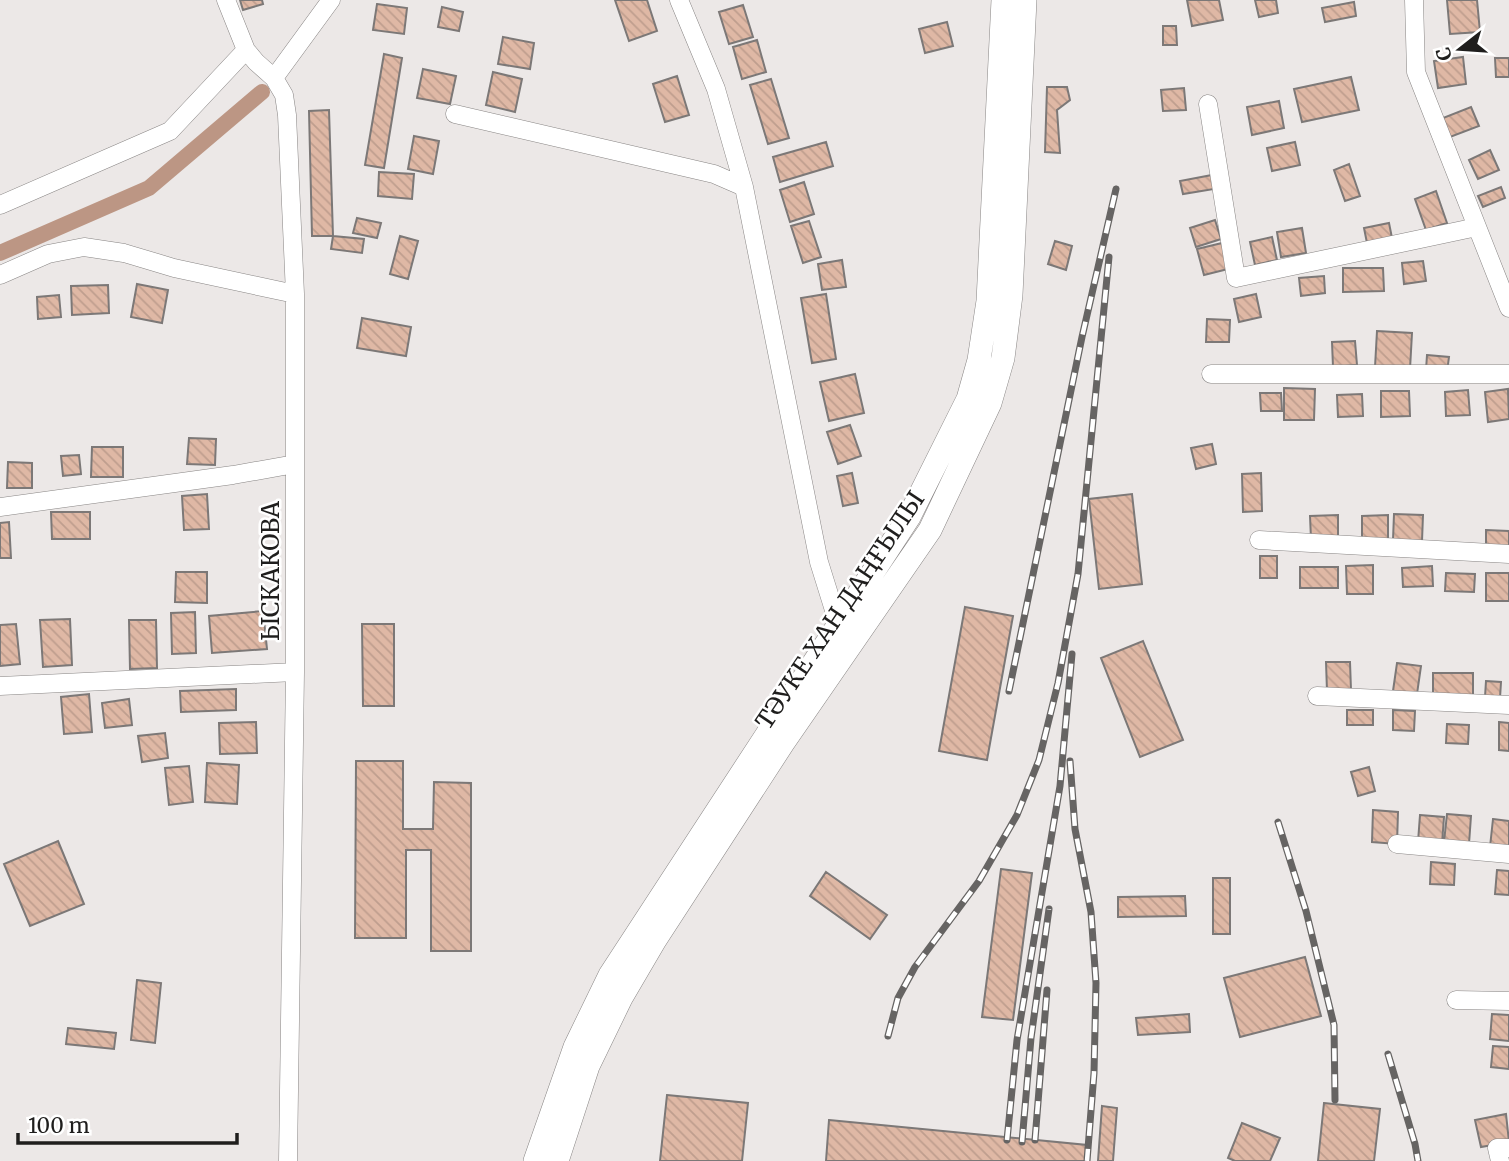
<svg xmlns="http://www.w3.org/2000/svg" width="1509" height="1161" viewBox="0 0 1509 1161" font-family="Merriweather,serif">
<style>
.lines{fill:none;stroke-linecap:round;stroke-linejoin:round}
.canal{stroke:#bc9684;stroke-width:16}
.building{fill:url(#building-back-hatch);stroke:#7c7877;stroke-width:2}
.minor-casing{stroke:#888584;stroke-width:19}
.major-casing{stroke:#888584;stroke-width:24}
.minor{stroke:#fff;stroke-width:18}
.major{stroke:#fff;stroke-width:23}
.rail-casing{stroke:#666463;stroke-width:7}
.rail{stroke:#fff;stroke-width:4.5;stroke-dasharray:13;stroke-linecap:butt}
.labels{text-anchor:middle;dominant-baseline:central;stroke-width:5;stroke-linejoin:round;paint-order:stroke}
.street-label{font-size:24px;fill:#1f1e1d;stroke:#fff}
</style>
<defs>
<pattern id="building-back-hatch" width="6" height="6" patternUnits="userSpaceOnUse" patternTransform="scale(1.75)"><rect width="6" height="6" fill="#dfb8a5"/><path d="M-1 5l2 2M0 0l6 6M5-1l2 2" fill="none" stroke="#bf9e8e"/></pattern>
</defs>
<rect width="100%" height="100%" fill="#ece8e7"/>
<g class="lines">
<path class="canal" d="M0 253 149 188 262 92"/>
</g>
<path class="building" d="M240 0H262L263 4 243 10Z
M615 0H647L657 31 629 41Z
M1187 0H1219L1223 20 1192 26Z
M1255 0H1276L1278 13 1259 17Z
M1447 0H1477L1480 32 1450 34Z
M1354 2 1356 16 1325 22 1322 8Z
M377 4 407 8 404 34 373 30Z
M743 5 753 37 729 44 719 12Z
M442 7 463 12 459 31 438 27Z
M947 22 953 46 925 53 919 29Z
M1163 26H1176L1177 45H1163Z
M503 37 534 43 530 69 498 64Z
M757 40 766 72 742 79 733 47Z
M384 54 402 58 384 168 365 165Z
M1463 57 1466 84 1438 88 1434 61Z
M1495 58H1509V77H1496Z
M423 69 456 76 450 104 417 98Z
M493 72 522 79 515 112 486 105Z
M677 76 689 115 665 122 653 84Z
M1351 77 1359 110 1302 122 1294 89Z
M771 79 789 138 768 144 750 85Z
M1047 87H1067L1070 100 1057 110 1060 153 1045 152Z
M1184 88 1186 110 1163 111 1161 90Z
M1279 101 1284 128 1252 135 1247 107Z
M1471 107 1479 126 1450 137 1443 118Z
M329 110 333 236H312L309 111Z
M414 136 439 141 433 174 408 169Z
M826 142 833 166 780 182 773 157Z
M1295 142 1300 165 1272 171 1267 148Z
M1490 150 1499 170 1478 179 1469 160Z
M1349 164 1360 196 1345 201 1334 170Z
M379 172 414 174 412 199 378 196Z
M1212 175 1214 189 1183 194 1180 181Z
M804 182 814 214 790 222 780 190Z
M1501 187 1505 198 1483 207 1478 196Z
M1436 191 1447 223 1426 230 1415 199Z
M357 218 381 223 377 238 353 233Z
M1215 220 1221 239 1196 247 1190 228Z
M809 221 821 257 803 263 791 226Z
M1389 223 1392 238 1367 243 1364 228Z
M1302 228 1306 253 1281 257 1277 232Z
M333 236 364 239 362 253 331 249Z
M400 236 418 241 408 279 390 274Z
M1272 237 1277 260 1255 265 1250 242Z
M1055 241 1072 246 1066 270 1048 264Z
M1222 243 1228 269 1204 275 1197 249Z
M842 260 846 287 822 290 818 264Z
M1423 261 1426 281 1404 284 1402 263Z
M1343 268H1383L1384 291 1343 292Z
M1324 276 1325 293 1301 296 1299 278Z
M137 284 168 290 162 323 131 317Z
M108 285 109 313 72 315 71 286Z
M826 294 836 359 812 363 801 298Z
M1256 294 1261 317 1239 322 1234 299Z
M59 295 61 317 38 319 37 297Z
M362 318 411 327 406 356 357 348Z
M1207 319 1230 320 1229 342H1206Z
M1377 331 1412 333 1410 369 1375 367Z
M1355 341 1357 365 1333 367 1332 342Z
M1427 355 1449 357 1447 372 1426 370Z
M855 374 864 413 829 421 820 382Z
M1284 388 1315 389 1314 420H1284Z
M1508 389 1509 419 1488 422 1485 392Z
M1468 390 1470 415 1446 416 1445 392Z
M1381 391H1409L1410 416 1381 417Z
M1260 393H1281L1282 411H1261Z
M1362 394 1363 416 1338 417 1337 395Z
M850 425 861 456 838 464 827 432Z
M189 438 216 439 215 465 187 464Z
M1212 444 1216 464 1196 469 1191 448Z
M92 447H123V477H91Z
M79 455 81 474 63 476 61 456Z
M8 462 32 463V488H7Z
M852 473 858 503 843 506 837 476Z
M1261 473 1262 511 1243 512 1242 474Z
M207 494 209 529 184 530 182 496Z
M1132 494 1142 584 1099 589 1089 499Z
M51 512H90V539H52Z
M1394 514 1423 515 1422 541 1393 540Z
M1338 515V539H1311L1310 516Z
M1388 515V539H1362V516Z
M9 522 11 558H0V523Z
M1486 530 1509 531V549L1486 548Z
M1260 556H1277V578H1260Z
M1373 565V594H1347L1346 566Z
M1432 566 1433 586 1403 587 1402 568Z
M1300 567H1338V588H1300Z
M176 572H207V603L175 602Z
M1446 573 1475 574 1474 592 1445 591Z
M1486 573H1509V601H1486Z
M965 607 1013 616 987 760 939 751Z
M263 611 267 649 212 653 209 616Z
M195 612 196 653 172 654 171 613Z
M70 619 72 665 43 667 40 620Z
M129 620H156L157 668 130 669Z
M16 624 20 664 0 666V625Z
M362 624H394V706H363Z
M1143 641 1183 740 1140 757 1101 658Z
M1326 662H1350L1351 690 1327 691Z
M1397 663 1421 666 1417 694 1393 691Z
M1433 673H1473V698H1433Z
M1486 681 1501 682 1500 698 1485 697Z
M236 689V710L181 712 180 691Z
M89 694 92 732 64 734 61 697Z
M129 699 132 725 105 728 102 703Z
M1347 710H1373V725H1347Z
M1393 710 1415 711 1414 731 1393 730Z
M256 722 257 753 220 754 219 723Z
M1499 722 1509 723V751L1499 750Z
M1447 724 1469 725 1468 744 1446 743Z
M165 733 168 758 142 762 138 736Z
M356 761H403V829H433L434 782 471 783V951H431V850H406V938H355Z
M207 763 239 765 237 804 205 802Z
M189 766 193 802 169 805 165 768Z
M1369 767 1375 791 1358 796 1351 772Z
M1373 810 1398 812 1397 844 1372 842Z
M1447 814 1471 816 1469 844 1444 842Z
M1420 815 1444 817 1442 844 1418 842Z
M1493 819 1509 821V849L1490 847Z
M58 841 84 904 30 926 4 864Z
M1431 862 1455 864 1454 885 1430 884Z
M1001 869 1032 873 1013 1020 982 1017Z
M1497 870 1509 871V895L1495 894Z
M826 872 887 915 870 939 810 896Z
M1213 878H1230V934H1213Z
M1185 896 1186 916 1118 917V897Z
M1305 957 1321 1016 1240 1037 1224 978Z
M137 980 161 983 155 1043 131 1040Z
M1189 1014 1190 1032 1138 1035 1136 1018Z
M1492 1014 1509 1015V1041L1490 1039Z
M68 1028 116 1033 114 1049 66 1044Z
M1493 1046 1509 1047V1069L1491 1067Z
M667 1095 748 1103 742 1161H660Z
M1324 1103 1380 1109 1374 1161H1318Z
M1102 1106 1117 1108 1113 1161H1098Z
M1506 1114 1509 1142 1481 1147 1475 1120Z
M829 1120 1087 1145 1085 1161H826Z
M1242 1123 1280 1138 1270 1161H1235L1228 1158Z"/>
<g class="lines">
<defs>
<path id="minor" d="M226 0 246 50 256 62 274 78 284 95 287 115 295 294V672L288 1161
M679 0 716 89 744 187 819 562 838 623
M1414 0 1416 72 1509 308
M274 78 331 0
M1208 104 1236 278 1477 227
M455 114 714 174 744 187
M0 205 170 131 246 50
M0 275 48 254 84 247 124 253 174 268 295 294
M1211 374H1509
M0 507 233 475 295 464
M1259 540 1509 554
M0 686 295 672
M1317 696 1509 705
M1397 844 1509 854
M1456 1000 1509 1001
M1500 1161 1497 1148H1509"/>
<path id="major" d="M535 1161 575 1047 610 975 909 517 968 399 979 360 988 301 1003 0
M557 1161 588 1066 621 998 655 940 783 743 930 530 990 403 1003 358 1011 295 1025 0"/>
</defs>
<use href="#minor" class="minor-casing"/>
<use href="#major" class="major-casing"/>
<use href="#minor" class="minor"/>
<use href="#major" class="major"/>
<defs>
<path id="rail" d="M1009 691 1082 337 1116 189
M1070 761 1075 829 1091 912 1096 983 1094 1073 1087 1161
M1278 822 1306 911 1334 1025 1335 1100
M888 1036 898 998 915 967 979 881 1017 815 1039 760 1058 683 1078 574 1109 257
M1388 1054 1415 1144 1418 1161
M1007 1140 1017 1040 1060 786 1072 654
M1035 1140 1047 990
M1022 1142 1031 1038 1049 909"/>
</defs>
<use href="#rail" class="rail-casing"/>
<use href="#rail" class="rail"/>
</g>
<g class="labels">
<g class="street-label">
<text transform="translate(270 571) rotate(-90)">ЫСКАКОВА</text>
<text transform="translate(840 610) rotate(-56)">ТӘУКЕ ХАН ДАҢҒЫЛЫ</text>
</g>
</g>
<g transform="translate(1460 49) rotate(253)" stroke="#ffffff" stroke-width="5" paint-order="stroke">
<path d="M0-5L12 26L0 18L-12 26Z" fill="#1f1e1d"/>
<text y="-10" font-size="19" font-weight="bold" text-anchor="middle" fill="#1f1e1d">С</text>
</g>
<path d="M18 1133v10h219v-10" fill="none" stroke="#1f1e1d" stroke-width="3.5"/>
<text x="28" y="1133" font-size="21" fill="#1f1e1d" stroke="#ffffff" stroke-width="5" paint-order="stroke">100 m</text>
</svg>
